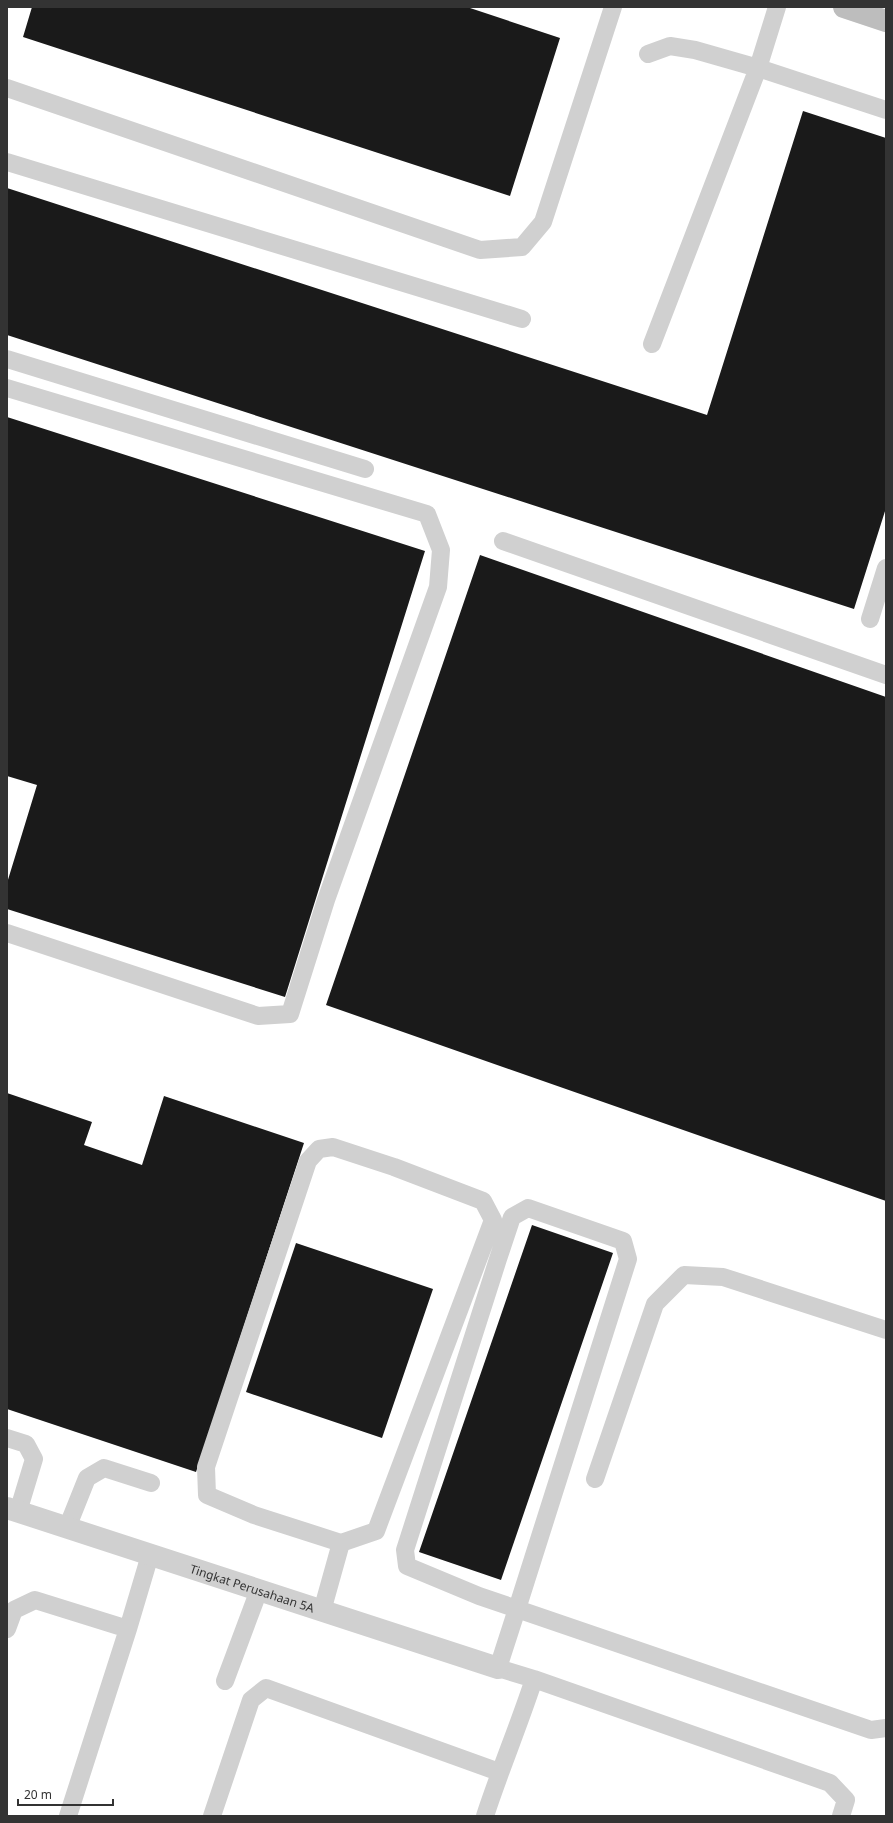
<svg xmlns="http://www.w3.org/2000/svg" width="893" height="1823" viewBox="0 0 893 1823" font-family="'Noto Sans',sans-serif">
<style>
.building{fill:#1a1a1a}
.lines{fill:none;stroke-linecap:round;stroke-linejoin:round}
.lane{stroke:#d0d0d0;stroke-width:18}
.street{stroke:#d0d0d0;stroke-width:22}
.secondary{stroke:#bdbdbd;stroke-width:22}
.labels{text-anchor:middle;dominant-baseline:central;stroke-width:4;stroke-linejoin:round;paint-order:stroke}
.street-label{font-size:12px;fill:#333;stroke:#fff}
</style>
<rect width="100%" height="100%" fill="#fff"/>
<path class="building" d="M32 7H467L560 38 510 196 23 37Z
M803 111 886 138V508L854 609 7 335V188L707 415Z
M7 417 425 551 285 997 7 909V883L37 785 7 776Z
M480 555 886 697V1201L326 1005Z
M7 1093 92 1122 84 1145 142 1165 164 1096 304 1143 196 1472 7 1409Z
M532 1225 613 1253 501 1580 419 1552Z
M296 1243 433 1289 382 1438 246 1392Z"/>
<g class="lines">
<path class="lane" d="M648 54 670 46 695 50 758 68 886 110
M7 88 480 250 522 247 543 222 613 7
M7 162 522 319
M652 344 758 68 777 7
M7 359 365 469
M7 388 427 514 441 550 438 587 326 900 290 1014 258 1016 7 933
M503 541 886 675
M870 619 886 568
M7 1438 26 1444 34 1459 18 1512
M595 1479 655 1304 684 1275 723 1277 886 1330
M67 1528 87 1478 104 1468 151 1483
M322 1611 341 1543 376 1531 493 1220 483 1201 394 1167 333 1147 319 1149 308 1161 206 1467 207 1495 254 1515 341 1543
M7 1629 14 1610 35 1600 128 1629
M534 1679 830 1783 846 1800 841 1816
M225 1681 259 1590
M68 1816 128 1629 150 1555
M212 1816 251 1700 266 1688 499 1772
M485 1816C500 1770 519 1725 534 1679L498 1668 517 1609 628 1259 623 1241 528 1208 512 1217 498 1259 405 1550 407 1566 479 1596 517 1609 871 1730 886 1728"/>
<path class="street" id="s1" d="M7 1508 498 1668"/>
<path class="secondary" d="M844 7 886 21"/>
</g>
<g class="labels">
<g class="street-label">
<text stroke="none"><textPath href="#s1" startOffset="258">Tingkat Perusahaan 5A</textPath></text>
</g>
</g>
<rect width="893" height="1823" fill="none" stroke="#333333" stroke-width="16"/>
<path d="M18 1799v6h95v-6" fill="none" stroke="#333333" stroke-width="2"/>
<text x="24" y="1799" font-size="12" fill="#333333" stroke="#ffffff" stroke-width="3" paint-order="stroke">20 m</text>
</svg>
